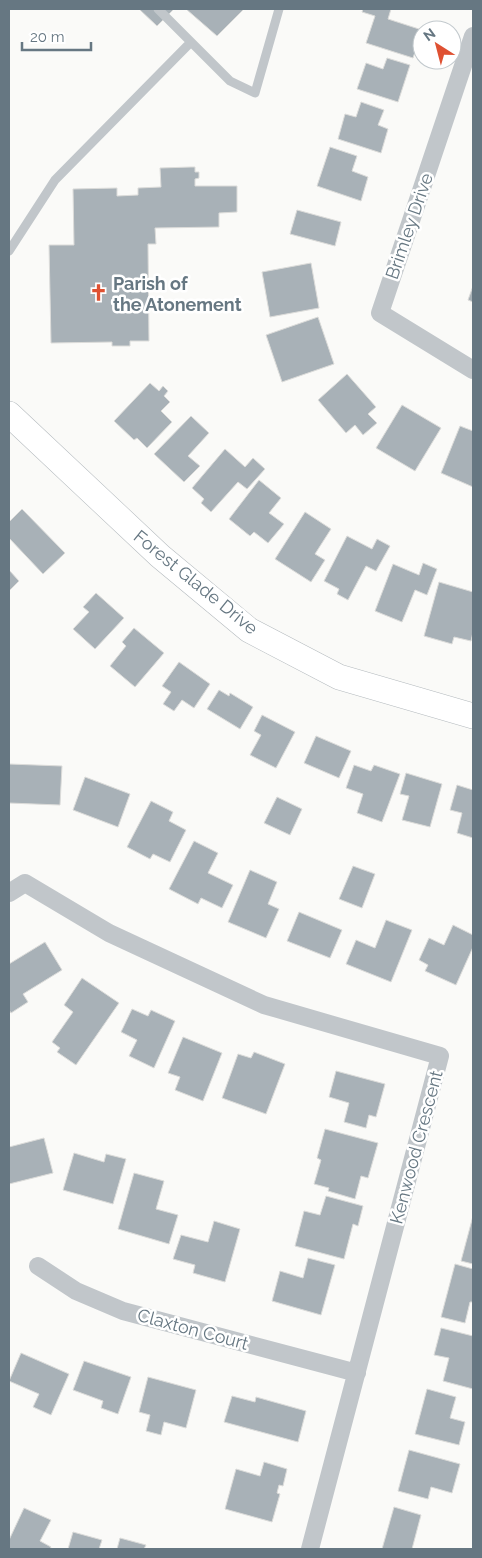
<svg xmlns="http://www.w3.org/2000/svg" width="482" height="1558" viewBox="0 0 482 1558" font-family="Raleway,sans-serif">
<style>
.building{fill:#a8b1b7;stroke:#dcdcda}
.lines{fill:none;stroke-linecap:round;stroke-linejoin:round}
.secondary-casing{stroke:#b4babe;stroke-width:26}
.lane{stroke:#c1c6ca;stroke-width:9}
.street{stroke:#c1c6ca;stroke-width:18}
.secondary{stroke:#fff;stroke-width:25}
.labels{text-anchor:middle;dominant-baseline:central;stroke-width:5;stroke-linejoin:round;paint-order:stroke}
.street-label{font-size:18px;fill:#667782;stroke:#fff}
.poi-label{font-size:18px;font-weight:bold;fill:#667782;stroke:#fff;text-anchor:start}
</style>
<rect width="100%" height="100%" fill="#fafaf8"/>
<path class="building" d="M139 9H174L157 26Z
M186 9H244L217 36Z
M363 9H391L388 19 422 30V41L419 40 413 58 366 43 375 16 362 12Z
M387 58 410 65 398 102 357 89 366 63 383 69Z
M361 102 384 110 378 125 388 129 381 153 338 139 345 114 356 117Z
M330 147 357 156 352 171 368 177 361 201 317 186Z
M191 167H195V172H199V178L195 179V186H237V212L219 213V227L155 228 156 244H148L149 341H130V346H112V342L51 343 49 245H74L73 189 117 188V196L138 195V188L161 187 160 168Z
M297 210 341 222 335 246 290 234Z
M311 263 319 308 270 317 262 272Z
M473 286V302L468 300Z
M318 317 334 364 282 382 266 335Z
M347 374 376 407 368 414 377 423 363 435 355 425 346 433 318 400Z
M150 383 159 391 163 386 168 391 164 396 170 402 161 411 172 422 147 448 137 438 134 440 114 421Z
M402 405 441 428 415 471 376 448Z
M191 416 209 433 188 456 200 466 184 482 154 454Z
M460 426 473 431V487L441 473Z
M225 449 245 467 253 458 265 469 247 489 238 482 211 512 201 503 204 499 192 488Z
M259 480 281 498 269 513 284 524 268 543 254 532 250 536 229 519Z
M22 509 65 553 43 574 9 538V522Z
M305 512 331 529 315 554 325 560 311 582 275 559Z
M347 536 372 549 377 539 390 546 376 571 366 566 348 600 337 594 339 589 324 581Z
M423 563 437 569 427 595 415 590 402 622 375 611 393 564 419 575Z
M9 570 19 581 9 591Z
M439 582 473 592V632L471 641 454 637 452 644 424 636Z
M96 593 124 618 95 649 73 629 89 612 83 607Z
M134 628 164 653 135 687 110 666 126 646 122 642Z
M179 662 210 684 194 708 182 700 174 711 163 704 171 692 162 686Z
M219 690 229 696 230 693 253 707 240 729 207 709Z
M262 715 295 732 276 768 250 755 261 735 254 731Z
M316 736 351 751 339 778 304 763Z
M9 764 62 766 60 805 9 803Z
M354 765 371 771 374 765 400 774 382 822 357 813 363 794 346 788Z
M406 773 442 784 430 827 402 820 409 796 400 794Z
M85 777 130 794 118 827 73 810Z
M457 785 473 790V838L457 833 462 813 450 810Z
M277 797 302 809 290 835 264 823Z
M151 801 173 812 169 821 186 830 170 862 153 854 150 859 127 847Z
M194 841 218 853 208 873 233 885 222 908 201 898 198 904 169 889Z
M353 866 375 874 362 908 339 899Z
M250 870 277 882 268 904 279 909 266 938 228 922Z
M299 912 342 930 330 958 287 941Z
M386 920 412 930 391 982 346 964 356 940 375 948Z
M453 925 473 935V947L456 985 425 971 428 965 419 960 429 938 444 945Z
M45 942 62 970 23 994 28 1002 11 1013 9 1010V964Z
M82 978 119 1003 76 1065 57 1052 60 1048 52 1042 73 1012 64 1005Z
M132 1009 148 1016 151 1010 175 1021 154 1068 129 1056 137 1040 121 1032Z
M183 1037 222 1053 203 1101 175 1090 180 1077 168 1073Z
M254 1052 285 1064 266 1114 222 1098 238 1054 251 1058Z
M336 1071 385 1084 376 1117 369 1115 366 1128 344 1122 349 1103 329 1097Z
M325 1129 378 1143 368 1178 361 1176 355 1199 328 1191 329 1188 314 1184 321 1160 317 1158Z
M44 1138 53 1173 9 1184V1147Z
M74 1153 104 1162 106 1154 126 1159 113 1204 63 1190Z
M134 1173 164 1181 156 1209 178 1215 169 1244 118 1229Z
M326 1196 363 1206 358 1226 353 1224 344 1259 295 1246 304 1211 320 1215Z
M473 1216V1264L461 1261Z
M214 1221 240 1229 225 1282 193 1273 195 1265 173 1259 181 1235 208 1242Z
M308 1258 335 1265 321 1315 272 1301 280 1271 303 1278Z
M455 1264 473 1269V1302H470L465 1323 441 1317Z
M441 1328 473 1336V1389L443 1381 449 1358 434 1355Z
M21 1353 69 1374 51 1415 33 1407 39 1394 9 1381Z
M84 1361 131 1377 118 1414 101 1408 103 1401 73 1390Z
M148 1377 196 1390 186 1428 164 1422 161 1435 146 1431 150 1415 139 1412Z
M427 1389 456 1397 450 1418 465 1422 459 1445 415 1434Z
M232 1396 255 1402 256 1397 306 1411 298 1442 224 1422Z
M409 1450 460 1464 452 1493 431 1487 428 1499 398 1491Z
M264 1462 287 1469 283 1486 279 1485 277 1493 280 1494 272 1522 225 1509 236 1469 260 1476Z
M394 1507 421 1515 412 1549H382Z
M24 1508 51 1520 40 1541 51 1547 50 1549H9V1540Z
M73 1532 102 1540 99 1549H68Z
M120 1538 146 1545 144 1549H117Z"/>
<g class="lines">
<defs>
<path id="secondary" d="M9 414 160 556 249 630 339 677 473 716"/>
</defs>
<use href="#secondary" class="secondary-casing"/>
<path class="lane" d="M158 9 230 81 255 93 279 9
M9 251 55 180 191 42"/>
<path class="street" d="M473 36 380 313 473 370
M9 893 25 883 109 933 264 1005 440 1056 310 1549
M38 1266 76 1291 123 1311 357 1373"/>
<use href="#secondary" class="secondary"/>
</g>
<defs>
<symbol id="church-bare" viewBox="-9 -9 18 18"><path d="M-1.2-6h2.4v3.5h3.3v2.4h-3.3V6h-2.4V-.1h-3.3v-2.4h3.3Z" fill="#df5132" stroke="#fff" stroke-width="2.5" paint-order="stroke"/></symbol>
</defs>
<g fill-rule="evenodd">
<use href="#church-bare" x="86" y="280" width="25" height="25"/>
</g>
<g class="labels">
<g class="street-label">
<text transform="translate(409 226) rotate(-71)">Brimley Drive</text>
<text transform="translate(196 582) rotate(39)">Forest Glade Drive</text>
<text transform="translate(416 1147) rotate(-75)">Kenwood Crescent</text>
<text transform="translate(193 1329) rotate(15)">Claxton Court</text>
</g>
<g class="poi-label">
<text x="113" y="283">Parish of<tspan x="113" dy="21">the Atonement</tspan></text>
</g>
</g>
<rect width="482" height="1558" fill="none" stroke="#667782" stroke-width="20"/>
<g transform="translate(437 45) rotate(324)"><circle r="24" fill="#ffffff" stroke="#c2c9cd"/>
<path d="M0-4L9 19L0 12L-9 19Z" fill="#df5132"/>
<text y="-8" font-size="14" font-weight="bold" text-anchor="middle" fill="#667782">N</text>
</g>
<path d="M22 42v8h69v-8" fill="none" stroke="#667782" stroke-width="2.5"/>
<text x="30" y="42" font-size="15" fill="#667782" stroke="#ffffff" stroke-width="4" paint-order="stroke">20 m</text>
</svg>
